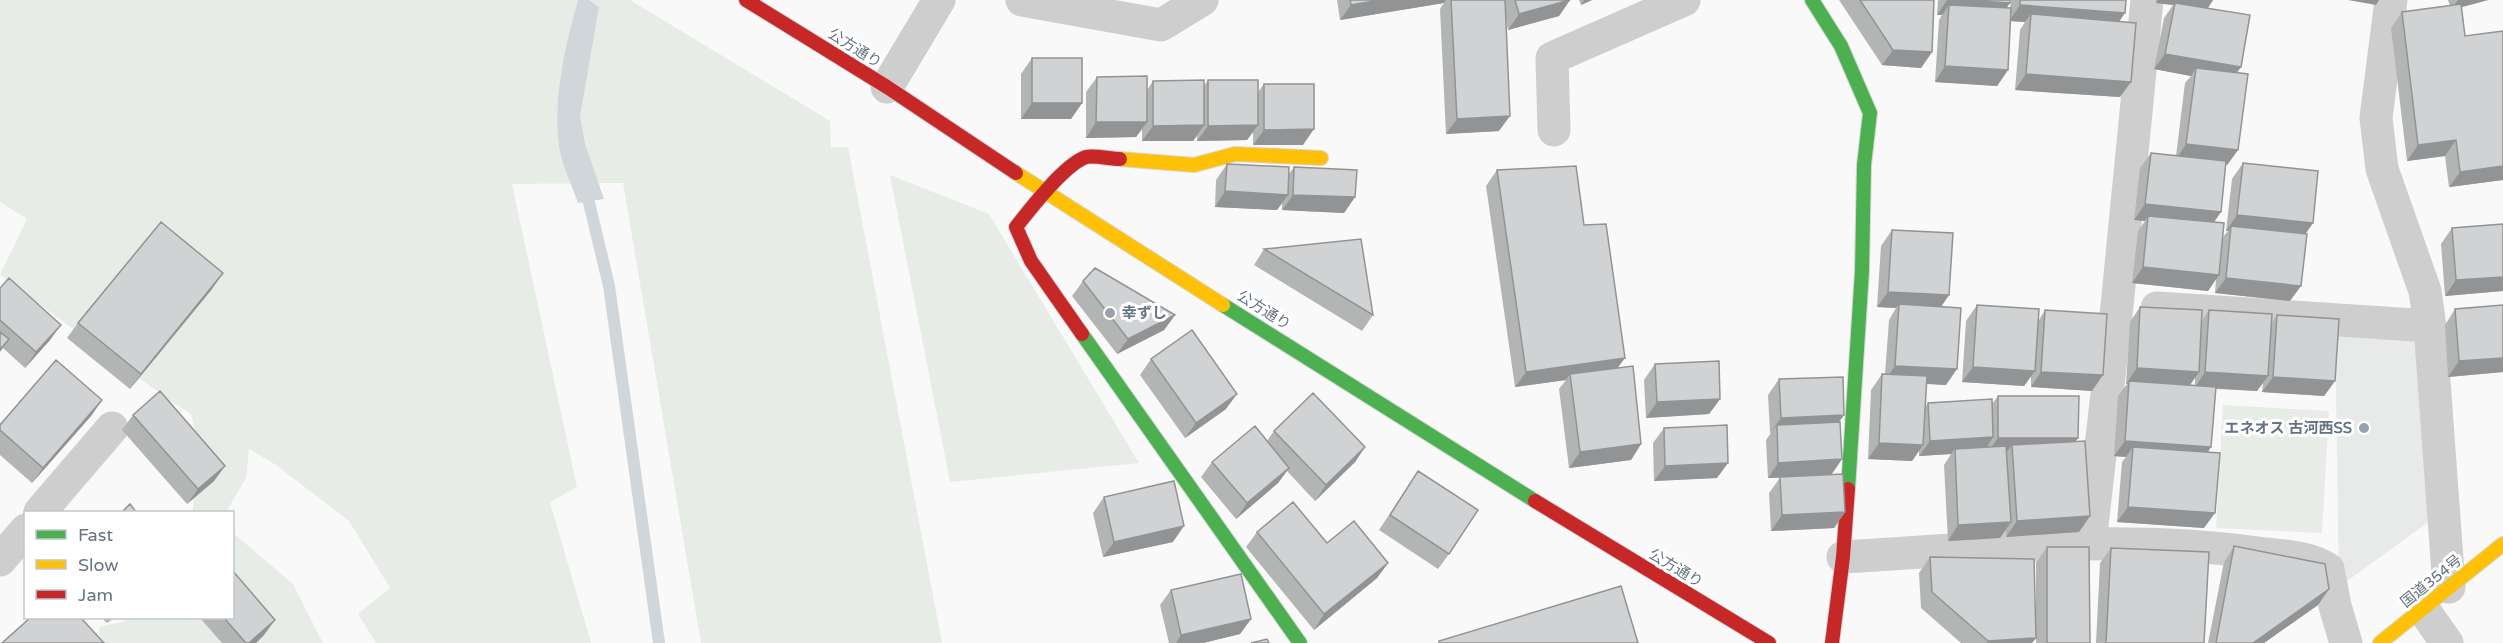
<svg xmlns="http://www.w3.org/2000/svg" width="2503" height="643" viewBox="0 0 2503 643" font-family="'Varela Round','Noto Sans JP',sans-serif">
<style>
.built{fill:#e8e9e9}
.green{fill:#e8ece7}
.water{fill:#d0d6da}
.lines{fill:none;stroke-linecap:round;stroke-linejoin:round}
.stream{stroke:#d0d6da;stroke-width:12}
.fast-casing{stroke:#d5d6d7;stroke-width:16}
.slow-casing{stroke:#d5d6d7;stroke-width:16}
.jam-casing{stroke:#d5d6d7;stroke-width:16}
.street{stroke:#cececf;stroke-width:33}
.fast{stroke:#4caf50;stroke-width:14}
.slow{stroke:#ffc107;stroke-width:14}
.jam{stroke:#c62828;stroke-width:14}
.wall{fill:#b3b5b5;fill-rule:evenodd}
.shaded-wall{fill:#929394}
.building{fill:#d0d2d3;stroke:#929394;stroke-width:1.5}
.poi-dot{fill:#99a3ac;stroke:#fff;stroke-width:2}
.labels{text-anchor:middle;dominant-baseline:central;stroke-width:6;stroke-linejoin:round;paint-order:stroke}
.street-label{font-size:15px;fill:#657482;stroke:#fff}
.poi-label{font-size:15px;font-weight:bold;fill:#657482;stroke:#fff;text-anchor:start}
</style>
<rect width="100%" height="100%" fill="#f9f9f9"/>
<path class="built" d="M2428 326 2431 520 2339 587 2335 328Z"/>
<path class="green" d="M0 0H630L830 121 831 147H848L942 643H701L623 183 512 184 577 487 550 502 591 643H376L358 614 390 588 349 521 276 465 249 449 246 478 226 512H193L194 426 191 414 169 400 0 275 27 219 0 202Z
M890 175 989 214 1139 463 950 482Z
M2223 405 2329 411 2322 533 2216 528Z
M233 533 293 584 323 643H101L99 627 138 618H232Z"/>
<path class="water" d="M578 0H589L599 7 580 116 585 144 604 199 578 203C572 185 562 165 559 146 553 97 565 47 578 0Z"/>
<g class="lines">
<path class="stream" d="M585 186 609 286 659 643"/>
<defs>
<path id="fast" d="M1812 0 1841 46 1870 113 1864 165 1862 271 1848 489
M1223 305 1535 501
M1082 334 1300 643"/>
<path id="slow" d="M1120 159 1194 165 1235 154 1321 158
M1016 173 1223 305
M2380 643 2503 544"/>
<path id="jam" d="M746 0 887 87 1016 173
M1082 334 1031 261 1016 227C1030 209 1065 164 1086 157 1095 155 1110 159 1120 159
M1535 501 1769 643
M1832 643 1843 557 1848 489"/>
</defs>
<use href="#fast" class="fast-casing"/>
<use href="#slow" class="slow-casing"/>
<use href="#jam" class="jam-casing"/>
<path class="street" d="M1022 0 1161 25 1202 0
M2391 0 2376 118 2382 169 2425 291 2430 326 2449 587
M887 87 939 0
M1554 130 1552 58 1684 0
M2157 308 2430 326
M40 512 112 428
M2090 543 2117 306 2147 0
M1843 557C1981 549 2120 534 2258 553 2281 556 2308 556 2328 569L2335 606 2346 643
M0 560 26 530
M2423 609 2447 643"/>
<use href="#fast" class="fast"/>
<use href="#slow" class="slow"/>
<use href="#jam" class="jam"/>
</g>
<path class="wall" d="M1337 0H1570L1559 16 1508 30 1506 21 1499 131 1446 134 1440 9 1444 3 1340 20Z
M1579 0H1592L1581 5Z
M1839 0H1934L1932 52 1921 68 1882 65Z
M1938 0H2010V3L2006 8H2010L2011 0H2126L2119 21 2120 97 2015 90 2020 30 2025 22 2010 21 2008 70 1997 86 1935 82 1939 20 1942 15H1937Z
M2156 0H2213L2208 8 2241 67 2236 73 2238 150 2227 165H2226L2214 222 2223 237 2228 231H2226L2232 179 2243 163 2313 223 2305 234 2290 301 2215 293 2216 279 2208 291 2132 283 2138 231 2145 221 2134 220 2140 168 2151 153 2176 156 2185 83 2191 76 2154 69 2164 18 2173 5 2156 3Z
M2448 0H2488L2462 7 2465 36 2503 180 2449 187 2445 156 2407 161 2391 28 2402 12 2450 6Z
M1032 58 1082 103 1071 119H1021V74Z
M1097 77 1147 90 1153 81 1204 86 1208 80 1258 92 1264 84 1303 145H1253V132L1247 140 1197 141V136L1193 141H1142V129L1136 137 1086 138V92Z
M1227 164 1289 174 1294 167 1355 197 1344 213 1282 210V203L1277 210 1215 207 1216 180Z
M1497 170 1584 225 1618 368 1641 444 1631 460 1569 468 1559 389 1566 380 1515 387 1486 186Z
M2503 224V291L2445 296 2441 244 2452 228Z
M1892 230 1949 295 1941 307 1946 385 1926 384 1925 408 1928 403 1992 404 1998 396 2076 441 2090 516 2079 532 2006 537V530L2000 538 1948 541 1944 465 1951 454 1919 456V451L1912 461 1868 459 1871 390 1882 374H1885L1889 320 1896 308 1877 307 1881 246Z
M1264 249 1373 315 1362 331 1254 265Z
M1083 281 1175 315 1164 330 1117 354 1072 296Z
M0 288 50 340 25 368 3 348 0 352Z
M212 289 130 389 67 338 78 323Z
M1977 305 2039 320 2045 310 2092 391 2031 387V376L2024 386 1962 382 1966 321Z
M2503 305V372L2448 377 2445 325 2455 309Z
M2140 307 2201 322 2209 310 2271 324 2277 315 2335 381 2324 396 2262 392 2263 383 2257 391 2216 389 2211 447 2208 452 2204 528 2117 522 2122 462 2126 457 2114 456 2118 396 2127 384H2126L2130 322ZM2195 377V386L2189 385Z
M1151 359 1226 409 1185 438 1140 375Z
M1655 364 1720 399 1709 414 1646 418 1644 380Z
M1779 379 1844 415 1839 422 1842 459 1831 475 1845 512 1834 528 1771 531 1769 493 1780 478H1768L1766 440 1771 433H1770L1768 395Z
M102 400 91 416 32 483 0 455V425Z
M133 415 225 466 214 481 187 504 122 430Z
M1664 428 1717 478 1654 481 1653 443Z
M1274 431 1365 447 1355 462 1315 501 1287 471 1278 483 1236 519 1201 477 1212 462 1267 441Z
M1418 471 1449 554 1438 569 1379 530Z
M1104 497 1173 542 1103 557 1093 513Z
M1257 532 1327 543 1388 563 1377 578 1314 630 1246 547Z
M2234 546 2329 589 2318 605 2264 643H2208L2224 562Z
M2047 547 2090 643H2036V563Z
M2111 548 2204 643H2096L2100 563Z
M1930 557 2036 638 2032 643H1961L1921 608 1919 573Z
M1171 590 1251 619 1240 634 1203 643H1169L1160 605Z
M102 618H114L107 623Z
M200 618H232L264 635 256 643H222Z"/>
<path class="shaded-wall" d="M1380 0H1446L1444 3 1340 20 1351 5Z
M1570 0 1559 16 1508 30 1519 14Z
M1584 0H1592L1581 5Z
M1947 0H1963L2010 3 1999 18 1949 5 1942 15H1937Z
M2158 0H2213L2207 9 2175 3 2173 5 2156 3Z
M2348 0H2379L2376 5Z
M2458 0H2488L2451 10Z
M2020 5 2125 13 2114 29 2031 14 2025 22 2009 21Z
M1893 50 1932 52 1921 68 1882 65Z
M2165 54 2241 67 2230 82 2196 68 2191 76 2154 69Z
M1945 66 2008 70 1997 86 1935 82Z
M2026 74 2131 82 2120 97 2015 90Z
M1032 103H1082L1071 119H1021Z
M1510 116 1499 131 1446 134 1457 119Z
M1096 122H1147L1136 137 1086 138Z
M1204 125 1193 141H1142L1153 126Z
M1258 125 1247 140 1197 141 1208 126Z
M1314 129 1303 145H1253L1264 130Z
M2456 140 2445 156 2407 161 2418 145Z
M2186 144 2238 150 2227 165 2176 160Z
M2503 166V180L2449 187 2460 172Z
M1225 191 1288 195 1277 210 1215 207Z
M1293 195 1355 197 1344 213 1282 210Z
M2145 204 2221 212 2210 228 2148 216 2145 221 2134 220Z
M2237 215 2313 223 2302 239 2231 226 2228 231H2226Z
M2143 267 2219 275 2208 291 2132 283Z
M223 273 212 289 130 389 141 374Z
M2503 277V291L2445 296 2456 280Z
M2226 278 2301 286 2290 301 2215 293Z
M1888 292 1949 295 1938 311 1899 304 1896 308 1877 307Z
M1175 315 1164 330 1117 354 1128 339Z
M61 325 50 340 25 368 36 352Z
M1625 358 1614 373 1570 374 1566 380 1515 387 1526 372Z
M2503 358V372L2448 377 2459 361Z
M1895 366 1957 369 1946 385 1885 381Z
M1973 367 2035 371 2024 386 1962 382Z
M2137 368 2199 372 2188 388 2129 381 2127 384H2126Z
M2041 372 2103 375 2092 391 2031 387Z
M2205 372 2268 376 2257 391 2195 387Z
M2273 377 2335 381 2324 396 2262 392Z
M1237 394 1226 409 1185 438 1196 423Z
M1720 399 1709 414 1646 418 1657 402Z
M102 400 91 416 32 483 43 468Z
M1844 415 1833 430 1777 425 1770 433 1781 418Z
M1993 437 1983 453 1955 449 1951 454 1919 456 1930 441Z
M1998 438H2078L2068 454 2012 445 2006 453H1987Z
M2125 441 2211 447 2200 462 2133 447 2126 457 2114 456Z
M1879 443 1923 445 1912 461 1868 459Z
M1641 444 1631 460 1569 468 1580 452Z
M1365 447 1355 462 1315 501 1326 485Z
M1842 459 1831 475 1768 478 1778 463Z
M1728 463 1717 478 1654 481 1665 466Z
M225 466 214 481 187 504 198 489Z
M1289 468 1278 483 1236 519 1247 503Z
M2128 507 2215 513 2204 528 2117 522Z
M1845 512 1834 528 1771 531 1782 515Z
M2090 516 2079 532 2006 537 2017 521Z
M2011 522 2000 538 1948 541 1958 525Z
M1184 526 1173 542 1103 557 1114 542Z
M1388 563 1377 578 1314 630 1324 614Z
M2329 589 2318 605 2264 643H2253Z
M1251 619 1240 634 1203 643H1176L1181 635Z
M275 620 264 635 256 643H249Z
M2036 638 2032 643H1987L1988 641Z"/>
<path class="building" d="M1350 0H1380L1351 5Z
M1451 0H1505L1510 116 1457 119Z
M1515 0H1570L1519 14Z
M1860 0H1934L1932 52 1893 50Z
M1963 0H2010V3Z
M2020 0H2126L2125 13 2020 5Z
M2175 3 2250 15 2241 67 2165 54Z
M2461 4 2465 36 2503 31V166L2460 172 2456 140 2418 145 2402 12Z
M1949 5 2011 8 2008 70 1945 66Z
M2031 14 2136 23 2131 82 2026 74Z
M1032 58H1082V103H1032Z
M2196 68 2248 74 2238 150 2186 144Z
M1147 76V122H1096L1097 77Z
M1204 80V125L1153 126V81Z
M1208 80H1258V125L1208 126Z
M1264 84H1314V129L1264 130Z
M2151 153 2226 161 2221 212 2145 204Z
M2243 163 2318 171 2313 223 2237 215Z
M1227 164 1289 167 1288 195 1225 191Z
M1576 166 1584 225 1606 224 1625 358 1526 372 1497 170Z
M1294 167 1357 170 1355 197 1293 195Z
M2148 216 2224 223 2219 275 2143 267Z
M161 222 223 273 141 374 78 323Z
M2503 224V277L2456 280 2452 228Z
M2231 226 2307 234 2301 286 2226 278Z
M1892 230 1953 233 1949 295 1888 292Z
M1361 239 1373 315 1264 249Z
M1095 268 1175 315 1128 339 1083 281Z
M9 278 61 325 36 352 0 320V288Z
M1899 304 1961 308 1957 369 1895 366Z
M1977 305 2039 309 2035 371 1973 367Z
M2503 305V358L2459 361 2455 309Z
M2140 307 2202 310 2199 372 2137 368Z
M2045 310 2107 314 2103 375 2041 372Z
M2209 310 2272 314 2268 376 2205 372Z
M2277 315 2339 319 2335 381 2273 377Z
M1192 330 1237 394 1196 423 1151 359Z
M0 332 9 339 0 350Z
M56 360 102 400 43 468 0 430V425Z
M1719 361 1720 399 1657 402 1655 364Z
M1633 366 1641 444 1580 452 1570 374Z
M1882 374 1927 376 1923 445 1879 443Z
M1843 377 1844 415 1781 418 1779 379Z
M2129 381 2216 387 2211 447 2125 441Z
M160 391 225 466 198 489 133 415Z
M1313 393 1365 447 1326 485 1274 431Z
M1998 396H2079L2078 438H1998Z
M1992 399 1993 437 1930 441 1928 403Z
M1840 422 1842 459 1778 463 1777 425Z
M1727 425 1728 463 1665 466 1664 428Z
M1255 426 1289 468 1247 503 1212 462Z
M2085 441 2090 516 2017 521 2012 445Z
M2006 446 2011 522 1958 525 1955 449Z
M2133 447 2220 453 2215 513 2128 507Z
M1418 471 1478 510 1449 554 1390 515Z
M1843 474 1845 512 1782 515 1780 477Z
M1174 481 1184 526 1114 542 1104 497Z
M1293 502 1327 543 1354 521 1388 563 1324 614 1257 532Z
M130 504 137 513H121Z
M2234 546 2325 564 2329 589 2253 643H2216Z
M2047 547H2089L2090 643H2047Z
M2111 548 2209 552 2204 643H2106Z
M1930 557 2034 559 2036 638 1988 641 1932 592Z
M232 570 275 620 249 643H246L224 618H232Z
M1241 574 1251 619 1181 635 1171 590Z
M1621 586 1638 643H1439V641Z
M30 618H81L104 643H2Z
M1267 639 1269 643H1251Z"/>
<g class="poi-dot">
<circle cx="1110" cy="313" r="6"/>
<circle cx="2364" cy="428" r="6"/>
</g>
<g class="labels">
<g class="street-label">
<text transform="translate(855 48) rotate(32)">公方通り</text>
<text transform="translate(1264 310) rotate(32)">公方通り</text>
<text transform="translate(1676 568) rotate(31)">公方通り</text>
<text transform="translate(2431 581) rotate(-39)">国道354号</text>
</g>
<g class="poi-label">
<text x="1122" y="313">幸ずし</text>
<text x="2352" y="428" text-anchor="end">エネオス 古河西SS</text>
</g>
</g>
<rect x="24" y="511" width="210" height="108" fill="#ffffff" stroke="#c1c7cd" stroke-width="1.5"/>
<rect x="36" y="530" width="30" height="9" fill="#4caf50" stroke="#c1c7cd" stroke-width="1.5"/>
<text x="78" y="541" font-size="18" fill="#657482">Fast</text>
<rect x="36" y="560" width="30" height="9" fill="#ffc107" stroke="#c1c7cd" stroke-width="1.5"/>
<text x="78" y="571" font-size="18" fill="#657482">Slow</text>
<rect x="36" y="590" width="30" height="9" fill="#c62828" stroke="#c1c7cd" stroke-width="1.5"/>
<text x="78" y="601" font-size="18" fill="#657482">Jam</text>
</svg>
